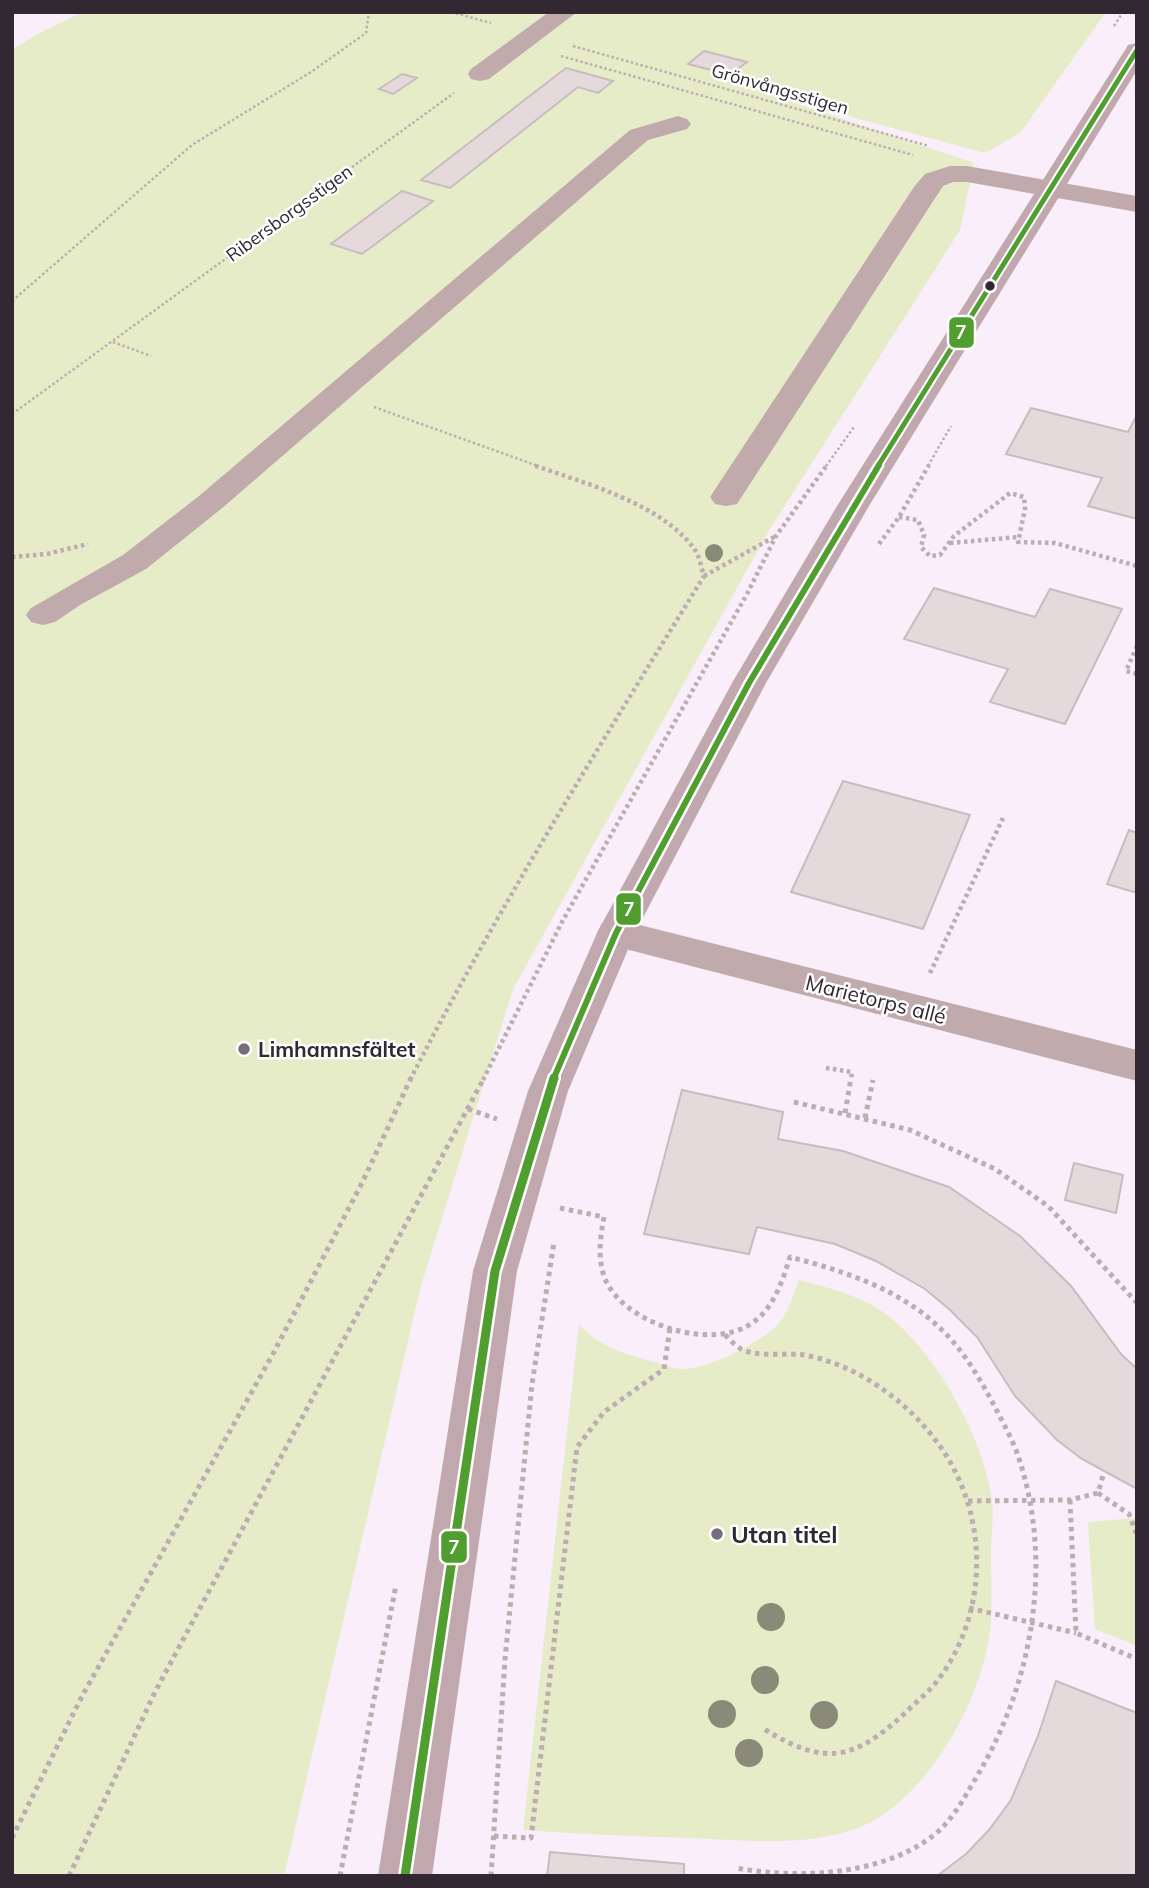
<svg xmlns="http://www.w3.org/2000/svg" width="1149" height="1888" viewBox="0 0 1149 1888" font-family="Mulish,sans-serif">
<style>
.green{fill:#e6ecc8}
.building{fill:#e5d9dc;stroke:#c8bcc0;stroke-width:2}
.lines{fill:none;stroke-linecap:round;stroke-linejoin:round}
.path-far2{stroke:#bdadb1;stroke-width:2.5;stroke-dasharray:2.5 2.5;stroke-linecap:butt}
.path-far1{stroke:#bdadb1;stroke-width:4.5;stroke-dasharray:3.5 3.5;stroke-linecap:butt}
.path{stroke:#bdadb1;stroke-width:5;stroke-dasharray:4.5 4.5;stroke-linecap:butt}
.minor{fill:#c1aaac;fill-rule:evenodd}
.major{fill:#c1a8ae;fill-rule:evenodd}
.bus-1-far2-casing{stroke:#fefefe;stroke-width:9}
.bus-1-far1-casing{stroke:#fefefe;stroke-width:11}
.bus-1-casing{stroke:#fefefe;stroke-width:14}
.bus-1-far2{stroke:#509e2f;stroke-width:5}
.bus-1-far1{stroke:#509e2f;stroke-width:6}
.bus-1{stroke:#509e2f;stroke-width:9}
.tree{fill:#8a8a78}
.bus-dot{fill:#312832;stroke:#fefefe;stroke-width:2.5}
.poi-dot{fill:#776d78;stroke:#fefefe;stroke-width:2.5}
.labels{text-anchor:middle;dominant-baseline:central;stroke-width:5;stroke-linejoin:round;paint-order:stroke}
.far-street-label{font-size:18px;fill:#312832;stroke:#fefefe}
.street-label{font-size:21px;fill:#312832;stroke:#fefefe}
.poi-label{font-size:21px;font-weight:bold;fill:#312832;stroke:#fefefe;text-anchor:start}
.near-poi-label{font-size:24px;font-weight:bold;fill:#312832;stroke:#fefefe;text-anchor:start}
.line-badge{stroke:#fefefe;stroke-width:2.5}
.badge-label{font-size:19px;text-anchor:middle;font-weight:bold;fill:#fff}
</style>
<rect width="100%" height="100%" fill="#f9eef9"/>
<path class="green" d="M83 12H1106L1020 133 985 153 774 96 974 163 960 230 770 529 513 989 420 1289 284 1876H12V50L39 33Z
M799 1280C832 1289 864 1296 891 1318 938 1357 984 1439 992 1500 994 1517 991 1536 991 1553 991 1585 994 1621 986 1653 972 1715 922 1802 860 1827 807 1848 743 1840 687 1838 632 1836 578 1834 523 1830L579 1324C598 1347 627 1355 655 1362 663 1364 673 1369 681 1369 707 1370 761 1343 778 1324 789 1312 793 1295 799 1280Z
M1137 1518V1646L1095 1629 1088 1522Z"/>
<path class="building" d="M704 51 747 62 730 75 688 64Z
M566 68 613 81 598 93 578 87 450 188 421 180Z
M402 74 417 78 393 94 379 89Z
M402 191 433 201 362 254 331 244Z
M1031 408 1128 432 1137 415V519L1088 506 1102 478 1006 454Z
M934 588 1035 617 1050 589 1122 609 1065 724 990 702 1008 669 904 639Z
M843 781 970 815 923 929 791 892Z
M1129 830 1137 833V893L1107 884Z
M682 1090 783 1112 778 1139 843 1151 949 1187 1020 1236 1071 1286 1121 1354 1137 1369V1489L1082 1459 1057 1440 1015 1396 977 1337 949 1309 925 1289 876 1261 835 1244 757 1227 749 1254 644 1234Z
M1074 1163 1123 1175 1116 1213 1065 1200Z
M1056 1681 1137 1713V1876H937L966 1854 989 1830 1011 1800 1038 1736Z
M550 1852 684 1864V1876H547Z"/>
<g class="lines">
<path class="path-far2" d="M451 12 491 23
M1114 26 1123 12
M573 46 929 146
M561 56 913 155
M12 301 192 145 311 72 366 33 369 12
M113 342 151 356
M374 407 538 466
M12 414 454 93
M826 466 854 427
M928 466 951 426"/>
<path class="path-far1" d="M899 517 918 520 924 535 921 547 930 556 940 555 954 536 1010 493 1024 497 1025 509 1018 542 1055 543 1137 566
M950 543 1018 537
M879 544 899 517 929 465
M12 557 47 554 88 544
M704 576 776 536
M1137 646 1126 671 1137 674
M930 973 1003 818
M826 1068 852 1072 851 1080
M410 1080C499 906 602 742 704 576 701 568 700 557 695 550 663 504 584 483 533 465
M483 1080 563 920 747 594 776 536 827 465"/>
<path class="path" d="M794 1102 910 1130 995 1169 1048 1206 1137 1303
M468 1109 497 1119
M845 1113 851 1078
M865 1118 873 1080
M560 1208 604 1217C600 1238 597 1261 606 1281 626 1324 709 1350 749 1325 773 1311 782 1282 790 1257 844 1271 900 1289 941 1329 964 1351 980 1379 995 1407 1002 1421 1010 1435 1016 1450 1054 1555 1035 1676 980 1771 966 1794 953 1822 930 1838 878 1876 797 1879 736 1868
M725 1335C730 1339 735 1346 741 1349 759 1358 785 1352 804 1355 860 1365 913 1405 944 1452 989 1521 988 1613 938 1680 928 1693 915 1703 904 1714 853 1761 824 1766 764 1729
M1098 1493 1129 1514 1137 1535
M1070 1500 1076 1633 1137 1659
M968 1501 1070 1500 1098 1493 1104 1472
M969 1608 1076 1633
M494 1836 531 1838 577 1447 604 1412 664 1369 670 1328
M12 1838 80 1700 274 1352 363 1181 411 1078
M69 1876 155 1692 484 1078
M340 1876 396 1585
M491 1876 505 1659 532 1384 554 1242"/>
<path class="minor" d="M549 12H577L489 79 480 81 471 79 468 74 471 69Z
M678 116 687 119 691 124 687 129 648 140 221 509 146 569 80 605 55 622 43 625 31 622 26 615 31 608 123 555 199 496 630 130Z
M950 166H967L1137 196V212L967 182H953L943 186 737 504 726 506 715 504 710 497 914 187 925 174Z
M616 919 1137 1050V1081L602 943 597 933 602 923Z"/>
<path class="major" d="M1137 43V70L869 506 766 683 635 933 568 1091 517 1271 432 1876H378L473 1271 528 1091 597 933 732 683 837 506 1125 50 1128 45Z"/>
<defs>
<path id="bus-1-far2" d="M878 466 1137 50"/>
<path id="bus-1-far1" d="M553 1080 616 933 749 683 879 465"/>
<path id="bus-1" d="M405 1876 495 1271 554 1078"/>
</defs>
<use href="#bus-1-far2" class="bus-1-far2-casing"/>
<use href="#bus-1-far1" class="bus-1-far1-casing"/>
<use href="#bus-1" class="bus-1-casing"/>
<use href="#bus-1-far2" class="bus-1-far2"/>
<use href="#bus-1-far1" class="bus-1-far1"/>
<use href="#bus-1" class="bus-1"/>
</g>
<g class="tree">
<circle cx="714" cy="553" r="9"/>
<circle cx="771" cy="1617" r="14"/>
<circle cx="765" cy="1680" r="14"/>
<circle cx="722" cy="1714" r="14"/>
<circle cx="824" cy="1715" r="14"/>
<circle cx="749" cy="1753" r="14"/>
</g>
<circle class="bus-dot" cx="990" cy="286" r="6"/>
<g class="poi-dot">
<circle cx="244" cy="1049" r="7"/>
<circle cx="717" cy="1534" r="7"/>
</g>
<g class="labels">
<g class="far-street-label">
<text transform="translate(780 89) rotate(16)">Grönvångsstigen</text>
<text transform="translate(289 213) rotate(-36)">Ribersborgsstigen</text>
</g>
<g class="street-label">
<text transform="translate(876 999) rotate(14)">Marietorps allé</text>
</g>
<g class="poi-label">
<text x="258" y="1049">Limhamnsfältet</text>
</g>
<g class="near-poi-label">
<text x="731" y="1534">Utan titel</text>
</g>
</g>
<g class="line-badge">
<rect x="948" y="316" width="27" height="33" rx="7" fill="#509e2f"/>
<rect x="615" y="892" width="27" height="34" rx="7" fill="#509e2f"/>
<rect x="440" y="1530" width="28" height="34" rx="7" fill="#509e2f"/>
</g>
<g class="badge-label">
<text x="961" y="339">7</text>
<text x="629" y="916">7</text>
<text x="454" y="1554">7</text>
</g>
<rect width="1149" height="1888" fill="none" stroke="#312832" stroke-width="28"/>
</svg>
